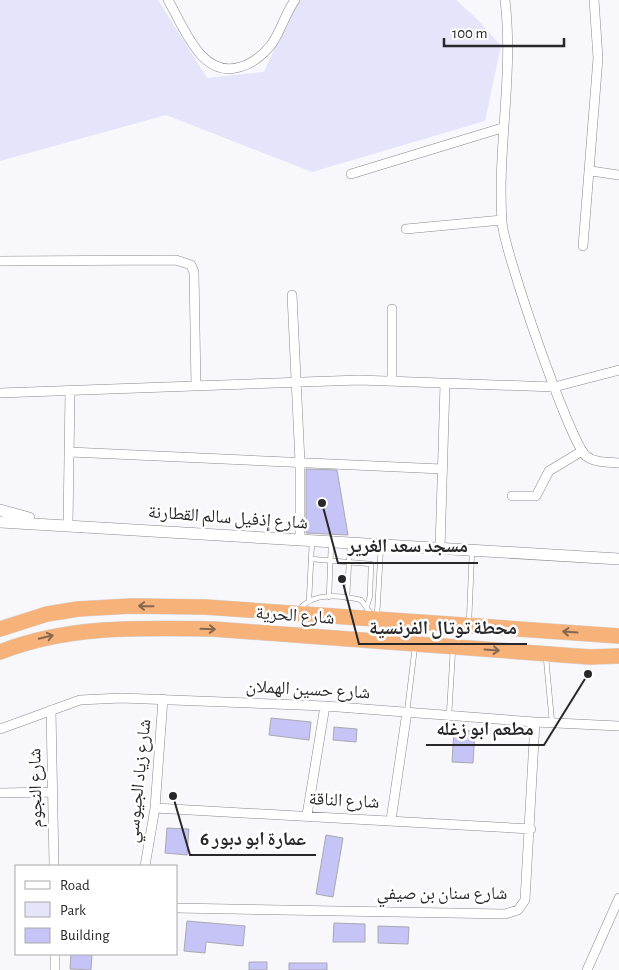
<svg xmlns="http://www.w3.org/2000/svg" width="619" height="970" viewBox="0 0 619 970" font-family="'Alegreya Sans','Noto Naskh Arabic',sans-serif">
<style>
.green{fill:#e5e4fa}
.building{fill:#c6c3f6;stroke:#a9a9ae}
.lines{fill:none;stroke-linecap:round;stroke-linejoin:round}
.service-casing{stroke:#89898e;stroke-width:5.5}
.minor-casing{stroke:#89898e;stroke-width:10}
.tertiary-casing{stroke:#89898e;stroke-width:12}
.trunk-casing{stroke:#d4d4d4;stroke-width:16}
.service{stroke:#fff;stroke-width:4.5}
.minor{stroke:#fff;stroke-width:9}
.tertiary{stroke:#fff;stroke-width:11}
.trunk{stroke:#f7b27a;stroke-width:15}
.oneway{stroke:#85664e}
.labels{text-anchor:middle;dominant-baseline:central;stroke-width:5;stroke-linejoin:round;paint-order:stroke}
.street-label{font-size:18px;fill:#28282a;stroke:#fff}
.leader{fill:none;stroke:#28282a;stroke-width:2}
.callout-dot{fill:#28282a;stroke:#fff;stroke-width:2}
.callout-label{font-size:19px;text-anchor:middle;font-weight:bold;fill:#28282a;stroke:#fff;stroke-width:5;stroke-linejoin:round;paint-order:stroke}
</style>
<rect width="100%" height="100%" fill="#f7f7fc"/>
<path class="green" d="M0 0H158L207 78 264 72 296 0H456L477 19 501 46 485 121 312 172 166 115 0 161Z"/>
<path class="building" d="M306 469 337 470 348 535 306 533Z
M271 718 311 722 309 740 269 735Z
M334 727 357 729 356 742 333 740Z
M454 730 475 731 473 763 452 762Z
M167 828 189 829 187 855 165 853Z
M326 835 343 838 333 897 316 894Z
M187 921 245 926 243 946 206 942 205 953 184 951Z
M334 923 365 924V942H333Z
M378 926 409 927 408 944 378 943Z
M71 954H92L91 970 70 969Z
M249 962H267V970H249Z
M289 963H327V970H289Z"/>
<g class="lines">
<defs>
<path id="service" d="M311 559 371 564 370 596 367 606
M329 597 331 544
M347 598 350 544
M309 600 312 541
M299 610C312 592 341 595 361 600L371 614
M377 616 381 546
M469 622 472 551
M546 658 552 722
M407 712 415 646
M449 715 453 649"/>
<path id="minor" d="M168 0C184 27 201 79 240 67 252 64 264 54 271 45 281 31 285 14 295 0
M505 0C514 74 497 148 502 222 504 251 569 440 586 456 595 463 608 462 619 463
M591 171 619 175
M351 174 502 128
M406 229 502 220
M583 246 598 58 594 0
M0 261 176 260 191 265 194 272 196 386
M292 295 300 462V540
M392 309V381
M0 393 359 380 554 387 619 370
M70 452 442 469
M512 496H536L549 471 582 451
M68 525 70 392
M440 549 445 384
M51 710 54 866
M0 729 80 700 121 698 325 706 535 722 619 726
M0 793 51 792
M155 808 531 829
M307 815 325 706
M391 820 407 712
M145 866 155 808 163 699
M176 908 505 914 518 910 525 900 535 722
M55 970V954
M587 970 619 898"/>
<path id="tertiary" d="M0 510 29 518
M0 522 619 559"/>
<path id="trunk" d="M0 629 47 614 78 609 131 606 205 607 619 636
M0 652C69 625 140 628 213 629L590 657 619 656"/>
</defs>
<use href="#service" class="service-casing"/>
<use href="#minor" class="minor-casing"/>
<use href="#tertiary" class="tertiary-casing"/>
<use href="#trunk" class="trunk-casing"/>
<use href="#service" class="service"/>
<use href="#minor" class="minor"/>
<use href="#tertiary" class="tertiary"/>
<use href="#trunk" class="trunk"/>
</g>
<defs><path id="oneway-shaft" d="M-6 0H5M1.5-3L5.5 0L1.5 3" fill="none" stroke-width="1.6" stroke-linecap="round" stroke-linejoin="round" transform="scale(1.25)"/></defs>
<g class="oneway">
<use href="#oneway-shaft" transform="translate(146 606) rotate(-179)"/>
<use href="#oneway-shaft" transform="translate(208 629) rotate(2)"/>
<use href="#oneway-shaft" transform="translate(570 632) rotate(-176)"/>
<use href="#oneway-shaft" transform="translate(46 637) rotate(-14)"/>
<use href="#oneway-shaft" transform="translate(492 650) rotate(4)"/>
</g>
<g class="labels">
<g class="street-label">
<text transform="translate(228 518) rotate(4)">شارع إذفيل سالم القطارنة</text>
<text transform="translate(295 616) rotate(4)">شارع الحرية</text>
<text transform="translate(308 690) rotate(3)">شارع حسين الهملان</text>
<text transform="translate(139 781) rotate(-84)">شارع زياد الجيوسي</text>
<text transform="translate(36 788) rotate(-91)">شارع النجوم</text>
<text transform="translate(344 801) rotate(3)">شارع الناقة</text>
<text x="442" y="894">شارع سنان بن صيفي</text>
</g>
</g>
<path class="leader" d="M322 503L338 563H478M342 579L359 644H527M588 674L544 745H426M173 796L190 855H316"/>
<g class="callout-dot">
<circle cx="322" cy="503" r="5"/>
<circle cx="342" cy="579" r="5"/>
<circle cx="588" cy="674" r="5"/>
<circle cx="173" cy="796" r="5"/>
</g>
<g class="callout-label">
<text x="408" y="552">مسجد سعد الغرير</text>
<text x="443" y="634">محطة توتال الفرنسية</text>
<text x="485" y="735">مطعم ابو زغله</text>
<text x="253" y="845">عمارة ابو دبور 6</text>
</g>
<rect x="15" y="865" width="162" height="90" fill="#ffffff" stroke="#a9a9aa"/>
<rect x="25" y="881" width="25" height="8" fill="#ffffff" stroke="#a9a9aa"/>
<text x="60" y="890" font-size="15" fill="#28282a">Road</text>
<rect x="25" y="902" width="25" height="15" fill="#e5e4fa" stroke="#a9a9aa"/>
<text x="60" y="915" font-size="15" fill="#28282a">Park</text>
<rect x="25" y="928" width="25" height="15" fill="#c6c3f6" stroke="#a9a9aa"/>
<text x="60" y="940" font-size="15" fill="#28282a">Building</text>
<path d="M444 38v8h120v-8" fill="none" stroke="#28282a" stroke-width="2.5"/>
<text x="452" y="38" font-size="15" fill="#28282a" stroke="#ffffff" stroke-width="4" paint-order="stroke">100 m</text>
</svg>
